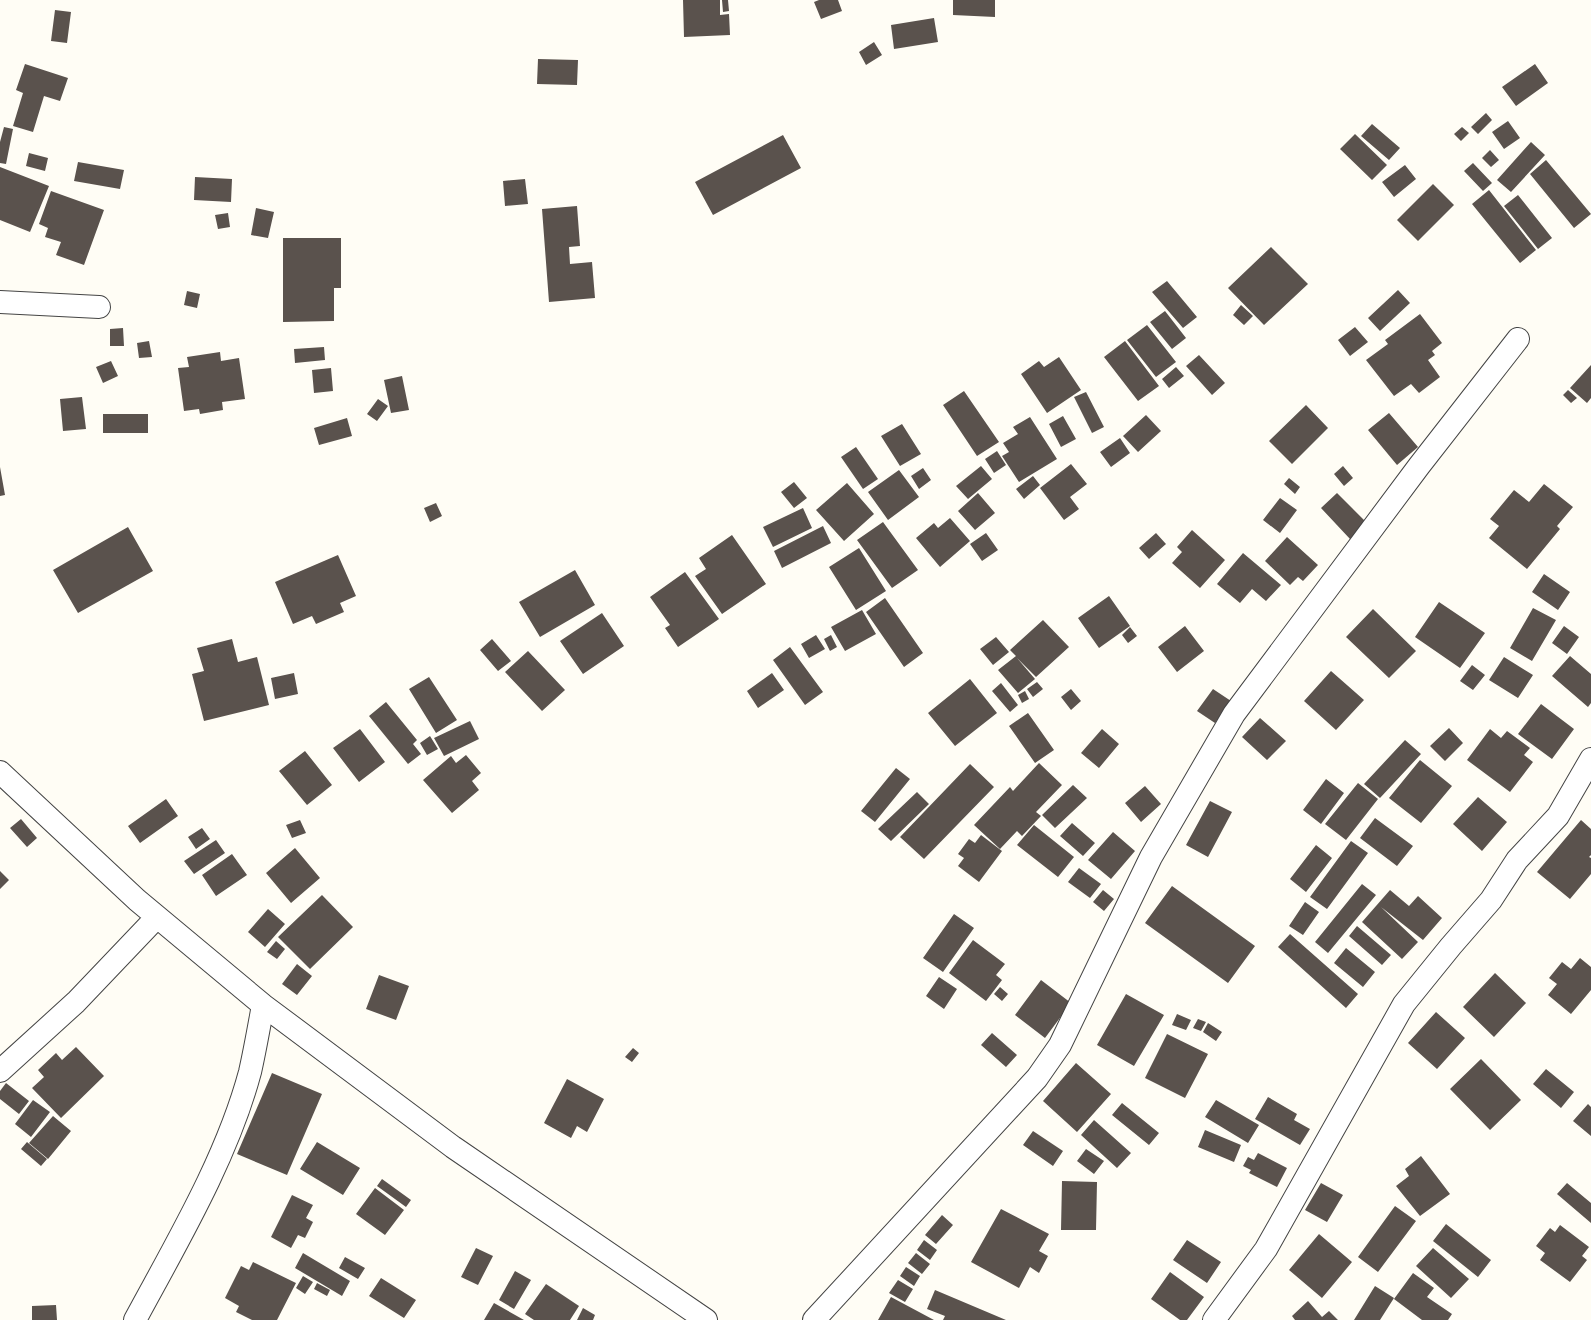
<svg xmlns="http://www.w3.org/2000/svg" width="1591" height="1320" viewBox="0 0 1591 1320" font-family="Merriweather,serif">
<style>
.building{fill:#5a524d}
.lines{fill:none;stroke-linecap:round;stroke-linejoin:round}
.street-casing{stroke:#444;stroke-width:24}
.street{stroke:#fff;stroke-width:22}
</style>
<rect width="100%" height="100%" fill="#fffdf5"/>
<path class="building" d="M683 0H720V15L729 14 730 35 684 37Z
M722 0H728L729 11 723 12Z
M819 0H838L842 11 821 19 814 2Z
M953 0H995V17L953 15Z
M55 10 71 12 67 43 51 41Z
M934 18 938 42 894 49 891 25Z
M874 42 882 55 866 65 859 52Z
M538 59 578 60 577 85 537 84Z
M25 64 68 78 60 101 44 96 33 132 13 126 23 93 16 90Z
M1535 64 1548 83 1516 106 1502 87Z
M1486 113 1492 120 1478 134 1471 127Z
M1508 121 1520 138 1504 149 1492 132Z
M1372 124 1400 148 1389 160 1361 136Z
M4 127 13 129 6 164 0 163V142Z
M1462 127 1469 133 1461 141 1454 134Z
M1355 134 1387 165 1372 180 1340 149Z
M783 135 801 168 713 215 695 182Z
M1531 142 1545 155 1511 192 1497 180Z
M1490 150 1499 160 1491 167 1482 158Z
M29 153 48 158 45 171 26 166Z
M1546 160 1591 214 1574 228 1530 174Z
M78 162 124 170 120 189 74 181Z
M1473 163 1492 183 1483 191 1464 171Z
M1405 165 1416 179 1394 197 1382 182Z
M0 167 49 186 30 232 0 220Z
M195 177 232 179 231 202 194 200Z
M525 179 528 204 505 206 503 181Z
M1433 184 1454 205 1418 241 1397 220Z
M1489 190 1536 250 1520 263 1472 204Z
M51 191 104 210 84 265 56 255 61 242 45 237 48 228 39 224Z
M1518 195 1552 238 1538 249 1504 206Z
M577 206 580 246 569 247 570 264 592 262 595 298 549 302 542 209Z
M256 208 274 212 268 238 251 235Z
M228 213 230 227 218 229 215 215Z
M283 238H341V288H334V321L283 322Z
M1271 247 1308 284 1264 325 1228 288Z
M1167 281 1197 317 1183 328 1152 292Z
M1398 290 1410 303 1380 331 1368 318Z
M187 291 200 294 197 308 184 305Z
M1241 305 1253 316 1244 325 1233 315Z
M1165 311 1186 338 1172 349 1150 322Z
M1420 314 1442 343 1432 351 1435 355 1428 360 1440 377 1419 393 1411 384 1394 396 1366 360 1388 344 1385 340Z
M1147 325 1176 362 1156 377 1127 340Z
M1355 327 1368 342 1350 356 1338 340Z
M123 328 124 346H110V329Z
M149 341 152 357 139 358 137 343Z
M1125 341 1159 386 1138 401 1104 357Z
M324 347 325 360 295 363 294 349Z
M220 352 221 361 239 358 245 399 222 402 223 410 200 414 199 409 184 411 178 368 189 367 187 357Z
M1199 355 1225 383 1212 395 1186 366Z
M1059 357 1081 390 1047 413 1021 374 1039 361 1044 367Z
M111 361 118 376 103 383 96 367Z
M1591 365V398L1587 403 1570 388Z
M1176 367 1184 376 1169 388 1162 379Z
M331 368 333 391 314 393 312 370Z
M402 376 409 410 391 413 384 380Z
M1568 390 1577 398 1571 403 1563 395Z
M964 391 999 442 977 456 943 405Z
M1086 392 1104 427 1092 433 1074 397Z
M82 397 86 429 63 431 60 399Z
M378 399 388 406 377 421 367 414Z
M1306 405 1328 428 1292 464 1269 441Z
M1389 413 1418 447 1397 465 1368 430Z
M103 414H148V433H103Z
M1146 415 1161 431 1138 452 1123 436Z
M1063 416 1076 439 1061 447 1049 424Z
M1030 417 1057 459 1019 482 1002 456 1009 452 1003 443 1018 434 1013 427Z
M347 418 352 436 319 445 314 428Z
M902 424 921 454 900 466 881 436Z
M1120 438 1130 453 1111 467 1100 452Z
M856 447 878 479 863 489 841 457Z
M997 451 1006 465 994 473 985 459Z
M1071 464 1087 484 1070 497 1079 509 1064 520 1040 488Z
M981 466 992 479 968 499 956 486Z
M1343 466 1353 478 1344 486 1334 474Z
M0 467 5 495 0 496Z
M923 468 931 480 919 489 911 476Z
M899 470 919 497 888 520 868 492Z
M1033 476 1040 485 1024 499 1016 489Z
M1289 478 1300 487 1295 494 1284 484Z
M794 482 807 498 794 508 781 492Z
M847 483 874 514 844 541 816 510Z
M1544 484 1573 507 1557 526 1560 529 1527 569 1489 538 1499 526 1490 519 1514 490 1529 502Z
M978 493 995 513 975 530 958 511Z
M1337 493 1367 523 1350 539 1321 508Z
M1280 498 1297 510 1280 533 1263 520Z
M436 503 442 516 430 522 424 508Z
M803 508 812 528 773 547 763 527Z
M950 518 970 541 940 567 916 538 934 523 938 528Z
M883 522 918 570 892 588 857 540Z
M823 526 831 543 782 568 774 551Z
M128 527 153 571 78 613 53 570Z
M1192 530 1225 560 1200 588 1172 563 1182 552 1177 547Z
M986 533 998 550 982 561 970 544Z
M1156 533 1166 544 1149 559 1139 548Z
M732 535 766 584 722 614 695 576 706 569 699 558Z
M1287 537 1318 565 1303 581 1298 577 1290 585 1265 561Z
M859 548 886 591 856 610 829 567Z
M1243 553 1281 585 1266 601 1252 589 1240 603 1217 584Z
M338 555 356 596 340 603 344 612 316 624 312 616 293 624 275 582Z
M575 570 595 605 540 637 519 602Z
M685 572 719 619 678 647 665 628 670 625 650 597Z
M1544 574 1570 592 1558 610 1532 592Z
M1109 596 1130 626 1099 648 1078 618Z
M885 598 923 653 904 667 866 612Z
M1439 602 1485 633 1460 668 1415 637Z
M1533 608 1556 620 1532 661 1510 648Z
M1373 609 1416 651 1389 678 1346 637Z
M862 610 876 634 845 651 831 627Z
M602 613 624 646 583 674 560 641Z
M1043 620 1069 647 1036 677 1017 658 1035 679 1018 693 998 670 1016 656 1010 650Z
M1185 626 1204 651 1177 672 1158 647Z
M1564 626 1579 637 1567 654 1552 643Z
M1130 627 1137 636 1128 643 1122 635Z
M816 635 825 649 809 658 801 644Z
M831 635 837 647 830 651 824 639Z
M996 637 1009 652 993 665 980 649Z
M232 639 238 662 257 657 269 705 204 721 192 674 204 671 197 648Z
M492 639 511 661 498 671 480 650Z
M790 647 823 692 805 705 773 660Z
M528 651 565 690 542 711 505 672Z
M1570 656 1591 674V703L1588 707 1552 676Z
M1504 657 1533 675 1518 698 1489 680Z
M1472 665 1485 675 1473 690 1460 681Z
M1331 671 1364 700 1336 730 1304 701Z
M294 673 298 694 275 699 271 678Z
M772 673 784 690 758 708 747 691Z
M429 677 457 720 436 733 409 689Z
M970 679 997 713 955 746 928 713Z
M1037 682 1043 689 1033 697 1027 689Z
M1001 683 1018 705 1010 712 992 691Z
M1071 689 1081 701 1071 710 1061 697Z
M1213 689 1231 701 1215 723 1197 711Z
M1025 691 1029 699 1022 703 1018 695Z
M386 702 417 740 413 744 421 754 408 764 369 716Z
M1541 704 1574 729 1552 759 1518 734Z
M1028 713 1054 750 1035 763 1009 726Z
M1260 718 1286 741 1267 760 1242 737Z
M470 721 479 739 444 756 434 738Z
M1449 728 1463 743 1445 761 1430 746Z
M360 729 385 762 359 782 333 748Z
M1102 729 1119 744 1099 768 1081 753Z
M1490 729 1501 738 1507 731 1530 748 1524 755 1533 762 1510 792 1467 760Z
M430 736 438 749 427 755 420 743Z
M1405 740 1421 754 1380 798 1364 784Z
M305 751 332 785 307 805 279 771Z
M466 755 481 773 472 781 479 790 452 813 423 780 451 756 456 763Z
M1420 760 1452 786 1421 823 1389 798Z
M1039 763 1062 785 1036 812 1041 816 1022 836 1017 831 1000 849 974 825 1010 787 1013 791Z
M970 764 994 787 924 859 900 837Z
M896 768 910 779 875 822 861 811Z
M1326 779 1344 793 1321 824 1303 810Z
M1358 783 1378 799 1346 840 1325 824Z
M1073 785 1087 798 1055 828 1042 815Z
M1145 786 1161 804 1141 822 1125 803Z
M917 792 929 804 891 841 878 829Z
M1478 797 1507 822 1482 851 1453 824Z
M166 799 178 816 140 843 128 826Z
M1210 801 1232 812 1208 857 1186 845Z
M1375 818 1413 846 1397 866 1360 838Z
M21 819 37 838 27 847 10 828Z
M300 820 306 833 292 838 286 825Z
M1581 820 1591 829V855L1589 857 1591 858V874L1570 899 1537 872Z
M1072 823 1095 843 1083 856 1060 836Z
M1034 825 1074 857 1058 877 1017 845Z
M202 828 210 839 196 849 188 837Z
M1113 832 1135 851 1111 879 1088 860Z
M981 835 1002 851 979 882 958 866 964 858 958 854 969 839 975 843Z
M216 840 225 853 194 874 184 861Z
M1351 841 1368 853 1327 909 1310 897Z
M1316 845 1332 858 1306 892 1290 879Z
M295 848 320 878 291 903 266 873Z
M232 854 247 875 216 896 202 875Z
M1079 868 1101 884 1090 898 1068 882Z
M0 871 9 880 0 889Z
M1362 884 1376 895 1328 953 1315 942Z
M1172 886 1255 946 1228 983 1145 923Z
M1103 890 1114 899 1104 911 1093 902Z
M1390 890 1409 906 1418 896 1442 918 1423 940 1381 907 1418 942 1402 959 1362 922Z
M322 895 353 927 310 969 278 937Z
M1305 902 1319 912 1303 935 1289 926Z
M268 909 285 924 265 947 248 932Z
M954 914 974 928 943 972 923 958Z
M1357 926 1391 955 1382 965 1349 936Z
M1290 934 1358 994 1346 1008 1278 947Z
M973 940 1005 964 996 975 1002 980 986 1001 949 973Z
M276 941 285 949 277 959 267 952Z
M1346 948 1375 972 1363 987 1334 963Z
M1580 958 1591 967V990L1571 1014 1548 995 1557 984 1549 978 1562 962 1571 969Z
M297 964 312 976 297 995 282 984Z
M1495 973 1526 1003 1494 1037 1463 1007Z
M379 975 409 986 396 1020 366 1009Z
M939 977 957 989 944 1009 926 996Z
M1041 980 1071 1003 1045 1038 1015 1015Z
M1000 987 1008 994 1002 1001 994 994Z
M1126 994 1164 1015 1134 1066 1097 1045Z
M1436 1012 1465 1038 1437 1069 1408 1043Z
M1177 1014 1191 1020 1186 1030 1172 1025Z
M1198 1019 1206 1022 1201 1031 1193 1028Z
M1208 1023 1222 1032 1216 1041 1203 1032Z
M992 1033 1017 1055 1006 1067 981 1045Z
M1167 1034 1208 1054 1185 1098 1145 1078Z
M76 1047 104 1076 61 1118 32 1088 44 1077 38 1070 56 1053 62 1060Z
M633 1048 639 1053 632 1062 625 1057Z
M1481 1059 1521 1100 1490 1130 1450 1089Z
M1076 1063 1111 1094 1077 1132 1043 1101Z
M1546 1069 1574 1092 1561 1108 1533 1084Z
M272 1073 322 1094 287 1175 237 1154Z
M567 1079 604 1099 587 1132 577 1126 571 1138 544 1123Z
M6 1083 29 1101 19 1114 0 1099V1091Z
M1268 1097 1297 1114 1294 1120 1310 1129 1300 1145 1255 1119Z
M33 1100 50 1112 31 1137 15 1124Z
M1216 1100 1259 1125 1248 1143 1205 1117Z
M1122 1103 1159 1133 1149 1145 1112 1115Z
M1588 1104 1591 1107V1136L1573 1121Z
M53 1116 71 1131 48 1159 29 1143Z
M1094 1120 1131 1153 1117 1168 1081 1135Z
M1205 1130 1241 1145 1234 1162 1198 1147Z
M1033 1131 1063 1151 1053 1166 1023 1145Z
M27 1142 47 1159 41 1166 21 1149Z
M317 1142 360 1168 343 1195 300 1169Z
M1086 1149 1104 1161 1094 1174 1077 1161Z
M1258 1153 1287 1168 1277 1187 1249 1173 1251 1170 1243 1166 1248 1157 1254 1160Z
M1421 1156 1450 1194 1420 1216 1396 1186 1409 1176 1405 1169Z
M382 1179 411 1200 406 1207 377 1186Z
M1062 1181 1097 1182 1096 1230H1061Z
M1321 1183 1343 1195 1327 1222 1305 1210Z
M1567 1183 1591 1203V1223L1557 1194Z
M375 1188 404 1210 385 1235 356 1214Z
M292 1195 313 1205 306 1218 313 1222 305 1238 298 1235 291 1248 271 1237Z
M1395 1206 1416 1221 1378 1272 1358 1257Z
M1001 1209 1049 1234 1039 1251 1048 1256 1039 1273 1030 1267 1019 1288 971 1262Z
M942 1215 953 1225 936 1244 925 1235Z
M1446 1224 1491 1260 1478 1277 1433 1241Z
M1560 1225 1589 1247 1582 1256 1587 1260 1570 1282 1540 1260 1545 1253 1536 1246 1550 1228 1555 1232Z
M1319 1234 1352 1262 1322 1298 1289 1270Z
M924 1240 937 1250 930 1260 917 1250Z
M1187 1240 1221 1262 1207 1283 1173 1260Z
M476 1248 493 1256 478 1285 461 1277Z
M1433 1248 1469 1279 1451 1298 1416 1266Z
M303 1253 350 1281 342 1296 295 1268Z
M916 1253 930 1264 922 1274 908 1263Z
M345 1257 365 1268 358 1279 339 1268Z
M253 1262 296 1283 277 1320H252L236 1312 239 1306 225 1298 241 1266 249 1270Z
M906 1267 920 1276 914 1286 900 1276Z
M515 1271 531 1280 514 1309 499 1300Z
M1170 1272 1204 1297 1187 1320H1180L1151 1299Z
M1413 1273 1434 1288 1427 1297 1452 1314 1448 1320H1422L1394 1299Z
M303 1276 313 1282 305 1294 296 1288Z
M381 1278 416 1300 404 1318 369 1296Z
M898 1280 913 1289 905 1302 889 1293Z
M317 1283 330 1290 327 1296 314 1289Z
M546 1284 579 1306 570 1320H534L525 1314Z
M1375 1286 1394 1298 1380 1320H1354Z
M935 1290 1006 1320H943L945 1316 927 1309Z
M891 1297 934 1320H878Z
M1308 1301 1322 1317 1329 1311 1338 1320H1295L1292 1316Z
M494 1303 524 1320H484Z
M56 1305 57 1320H32V1306Z
M583 1308 595 1315 593 1320H577Z"/>
<g class="lines">
<defs>
<path id="street" d="M0 302 99 307
M0 772 137 900 263 1005 453 1147 706 1320
M0 1071 76 1002 157 917
M135 1320C177 1242 227 1158 250 1072 255 1050 259 1027 263 1005
M814 1320 1037 1078 1060 1045 1151 857 1234 714 1419 466 1518 339
M1214 1320 1266 1249 1404 1004 1451 946 1491 900 1517 860 1558 816 1591 759"/>
</defs>
<use href="#street" class="street-casing"/>
<use href="#street" class="street"/>
</g>
</svg>
